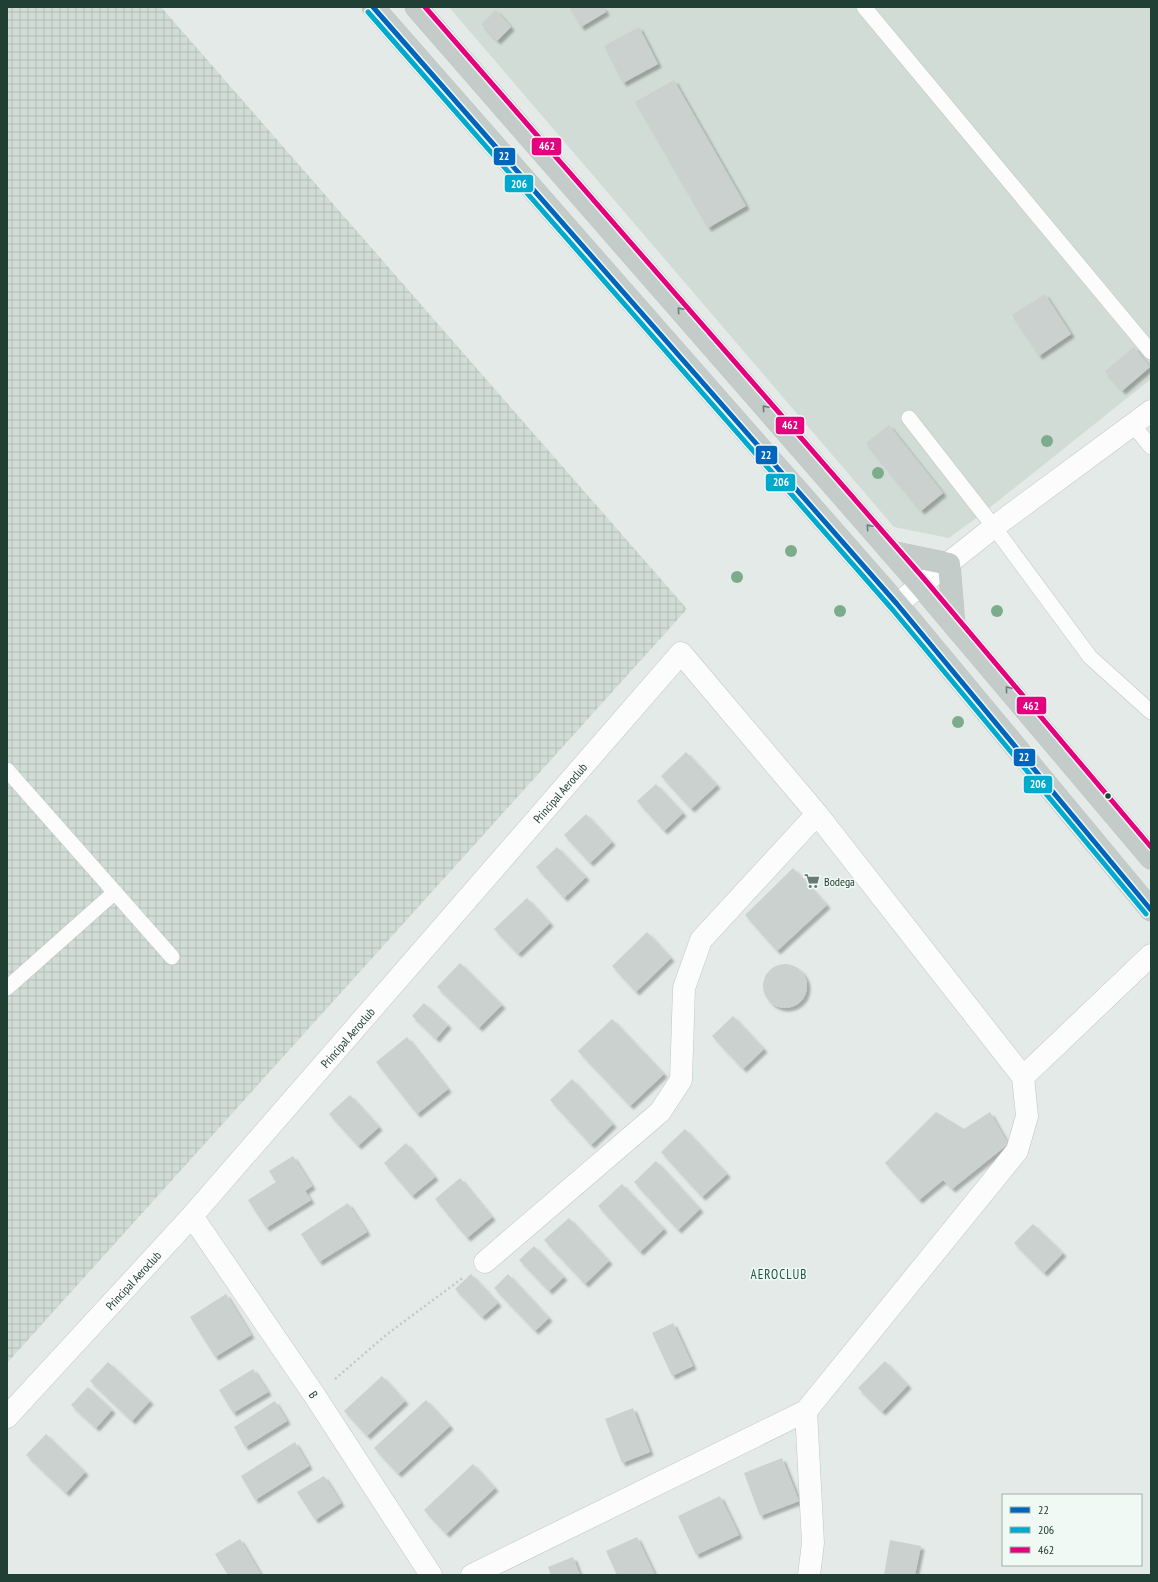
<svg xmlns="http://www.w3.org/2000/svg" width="1158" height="1582" viewBox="0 0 1158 1582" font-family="'PT Sans Narrow',sans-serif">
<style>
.built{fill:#d1dcd6}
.industrial{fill:url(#industrial-grid)}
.building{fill:#cbd1ce;filter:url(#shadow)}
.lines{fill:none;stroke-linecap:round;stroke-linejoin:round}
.service-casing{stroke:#c1c7c4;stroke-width:16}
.minor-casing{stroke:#c1c7c4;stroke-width:23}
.trunk-casing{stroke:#bcc6c2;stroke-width:23}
.path{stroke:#c0cac5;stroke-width:2.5;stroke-dasharray:2 3;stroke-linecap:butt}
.service{stroke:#fbfcfb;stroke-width:15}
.minor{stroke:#fbfcfb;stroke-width:22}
.trunk{stroke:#c4ccca;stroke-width:22}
.bus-1-casing{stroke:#f1f9f5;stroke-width:8}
.bus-2-casing{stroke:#f1f9f5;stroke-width:8}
.bus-3-casing{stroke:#f1f9f5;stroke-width:8}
.bus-1{stroke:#0065bd;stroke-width:5}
.bus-2{stroke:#00a9ce;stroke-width:5}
.bus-3{stroke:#e5007d;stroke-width:5}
.tree{fill:#7cac8c}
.oneway{stroke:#6a7e78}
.bus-dot{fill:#203f35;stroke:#f1f9f5;stroke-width:1.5}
.labels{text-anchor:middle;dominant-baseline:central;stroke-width:3;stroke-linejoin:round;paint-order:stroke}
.street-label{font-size:12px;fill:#203f35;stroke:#f1f9f5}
.poi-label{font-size:12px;fill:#203f35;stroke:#f1f9f5;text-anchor:start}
.neighbourhood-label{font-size:13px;letter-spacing:1px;fill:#1a5241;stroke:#f1f9f5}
.line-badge{stroke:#f1f9f5;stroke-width:1.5}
.badge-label{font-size:11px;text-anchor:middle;font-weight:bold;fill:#fff}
</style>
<defs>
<pattern id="industrial-grid" width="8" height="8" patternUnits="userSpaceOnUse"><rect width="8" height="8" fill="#d1dcd6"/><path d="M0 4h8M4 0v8" fill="none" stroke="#b3beb8"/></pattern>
<filter id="shadow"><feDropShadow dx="3.5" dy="3.5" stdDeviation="1" flood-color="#0004"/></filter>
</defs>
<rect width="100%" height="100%" fill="#e4eae7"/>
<path class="built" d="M449 7H1151V379L983 513 949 538 894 527Z"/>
<path class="industrial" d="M7 7H161L687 609 7 1363Z"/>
<path class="building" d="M569 7H603L606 12 581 27Z
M496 10 511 27 497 41 481 24Z
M639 27 658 64 623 83 604 46Z
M674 80 746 206 708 228 635 102Z
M1045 294 1071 334 1039 356 1012 315Z
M1134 347 1150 367 1122 391 1105 371Z
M889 425 943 493 921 511 866 443Z
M686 752 717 785 691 809 661 776Z
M656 784 683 813 664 831 637 801Z
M586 814 612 842 590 863 564 835Z
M557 847 586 877 564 898 536 867Z
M793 868 827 905 777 951 745 915Z
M527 898 550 923 518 954 494 929Z
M647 932 671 958 636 992 612 966Z
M460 963 502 1005 479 1028 437 987Z
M763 986a22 22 0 1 1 44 0a22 22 0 1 1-44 0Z
M424 1003 448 1025 436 1039 412 1016Z
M733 1016 764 1049 743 1069 712 1036Z
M612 1019 664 1074 630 1106 578 1051Z
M407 1037 448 1089 417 1114 376 1062Z
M572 1079 613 1124 591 1145 550 1100Z
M350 1095 379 1127 358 1146 329 1114Z
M936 1112 964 1129 990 1112 1008 1144 952 1189 943 1180 919 1200 885 1163Z
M685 1129 727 1174 702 1197 661 1152Z
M406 1143 435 1177 412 1196 384 1163Z
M293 1156 312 1186 305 1191 311 1200 266 1228 248 1200 276 1182 269 1171Z
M656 1161 700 1209 678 1230 634 1182Z
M460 1178 492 1217 467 1238 435 1199Z
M622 1184 664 1229 640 1252 598 1206Z
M348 1203 367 1232 319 1262 301 1234Z
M569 1218 609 1261 585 1284 544 1240Z
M1033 1224 1063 1253 1044 1273 1014 1243Z
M534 1246 564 1277 549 1291 519 1260Z
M471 1274 498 1303 482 1317 455 1289Z
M508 1274 549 1318 535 1331 494 1288Z
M226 1294 251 1335 215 1357 190 1317Z
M673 1323 693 1366 672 1376 652 1333Z
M885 1361 908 1385 882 1412 858 1388Z
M108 1362 150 1401 132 1421 90 1381Z
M253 1369 268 1392 233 1413 219 1390Z
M382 1376 405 1401 367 1436 344 1411Z
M88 1387 112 1410 96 1428 71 1405Z
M426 1400 450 1426 398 1474 374 1448Z
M275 1401 287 1421 245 1447 234 1427Z
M633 1408 650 1452 622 1463 605 1419Z
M46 1434 85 1472 66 1493 26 1455Z
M295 1442 309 1466 255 1500 241 1476Z
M782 1458 799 1501 760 1516 744 1473Z
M473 1464 495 1488 446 1534 424 1510Z
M324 1476 341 1503 315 1520 297 1492Z
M720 1496 739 1535 696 1555 678 1516Z
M637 1537 655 1575H617L606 1551Z
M240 1539 260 1573 257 1575H228L215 1554Z
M890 1540 921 1546 915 1575H884Z
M573 1557 580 1575H551L548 1567Z"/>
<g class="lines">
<defs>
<path id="service" d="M864 7 1151 352
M909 418 994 527 1090 657 1151 712
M1133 425 1151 447
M7 770 172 957
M7 988 115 892"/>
<g id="minor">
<path d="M897 604 994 527 1151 411"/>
<path d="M1023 1077 1151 955"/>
<path id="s1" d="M192 1216 315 1396 431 1575"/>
<path d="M485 1262 660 1112 681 1080 684 988 701 940 817 814"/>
<path d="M806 1411 813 1543 809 1575"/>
<path id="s2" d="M7 1417 192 1216 681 653 817 814 1023 1077 1027 1116 1017 1151 806 1411 472 1575"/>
</g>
<path id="trunk" d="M373 7 897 604 1151 910
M416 7 921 586 1151 858
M891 552 949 564 954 625"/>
</defs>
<use href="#service" class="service-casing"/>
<use href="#minor" class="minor-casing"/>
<use href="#trunk" class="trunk-casing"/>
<path class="path" d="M335 1379 386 1335 464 1277"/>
<use href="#service" class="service"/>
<use href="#minor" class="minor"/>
<use href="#trunk" class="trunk"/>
<defs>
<path id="bus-1" d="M373 7 897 604 1151 910"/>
<path id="bus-2" d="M368 12 892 609 1146 914"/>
<path id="bus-3" d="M425 7 926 581 1151 847"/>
</defs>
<use href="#bus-1" class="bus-1-casing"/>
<use href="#bus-2" class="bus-2-casing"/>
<use href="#bus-3" class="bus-3-casing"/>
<use href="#bus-1" class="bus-1"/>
<use href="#bus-2" class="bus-2"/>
<use href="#bus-3" class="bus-3"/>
</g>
<g class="tree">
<circle cx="1047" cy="441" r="6"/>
<circle cx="878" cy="473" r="6"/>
<circle cx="791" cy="551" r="6"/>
<circle cx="737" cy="577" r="6"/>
<circle cx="840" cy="611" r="6"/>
<circle cx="997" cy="611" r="6"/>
<circle cx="958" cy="722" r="6"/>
</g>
<defs><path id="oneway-chevron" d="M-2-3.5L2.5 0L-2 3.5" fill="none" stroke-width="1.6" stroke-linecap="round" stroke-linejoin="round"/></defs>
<g class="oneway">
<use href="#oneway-chevron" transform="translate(680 310) rotate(-131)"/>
<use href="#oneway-chevron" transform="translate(765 408) rotate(-131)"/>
<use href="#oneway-chevron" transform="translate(869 527) rotate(-131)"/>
<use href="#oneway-chevron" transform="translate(1008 689) rotate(-130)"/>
</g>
<defs>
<symbol id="supermarket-bare" viewBox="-9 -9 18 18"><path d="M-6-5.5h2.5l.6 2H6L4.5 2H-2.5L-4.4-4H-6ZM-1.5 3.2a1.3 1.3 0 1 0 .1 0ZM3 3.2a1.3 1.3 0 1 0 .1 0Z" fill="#657b73" stroke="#f1f9f5" stroke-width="2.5" paint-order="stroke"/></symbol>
</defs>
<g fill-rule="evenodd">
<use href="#supermarket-bare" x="801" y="870" width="22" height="22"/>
</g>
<circle class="bus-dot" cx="1108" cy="796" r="3.5"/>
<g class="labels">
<g class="street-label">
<text stroke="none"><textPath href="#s2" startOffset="834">Principal Aeroclub</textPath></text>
<text stroke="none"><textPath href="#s2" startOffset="510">Principal Aeroclub</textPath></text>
<text stroke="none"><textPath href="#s2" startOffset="186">Principal Aeroclub</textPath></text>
<text stroke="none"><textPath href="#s1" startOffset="216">B</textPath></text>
</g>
<g class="poi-label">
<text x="824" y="881">Bodega</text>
</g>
<g class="neighbourhood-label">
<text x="779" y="1274">AEROCLUB</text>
</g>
</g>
<g class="line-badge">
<rect x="531" y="137" width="31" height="19" rx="4" fill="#e5007d"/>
<rect x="493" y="147" width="23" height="19" rx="4" fill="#0065bd"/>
<rect x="504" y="174" width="30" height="19" rx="4" fill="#00a9ce"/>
<rect x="775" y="416" width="30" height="19" rx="4" fill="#e5007d"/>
<rect x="755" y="445" width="23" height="20" rx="4" fill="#0065bd"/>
<rect x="765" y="473" width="31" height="19" rx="4" fill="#00a9ce"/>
<rect x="1016" y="696" width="31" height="19" rx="4" fill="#e5007d"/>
<rect x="1013" y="748" width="23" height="19" rx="4" fill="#0065bd"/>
<rect x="1023" y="775" width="30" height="19" rx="4" fill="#00a9ce"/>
</g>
<g class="badge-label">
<text x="547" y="150">462</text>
<text x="504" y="160">22</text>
<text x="519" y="188">206</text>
<text x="790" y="429">462</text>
<text x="766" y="459">22</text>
<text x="781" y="486">206</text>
<text x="1031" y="710">462</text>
<text x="1024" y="761">22</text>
<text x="1038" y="788">206</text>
</g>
<rect width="1158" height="1582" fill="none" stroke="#203f35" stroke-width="16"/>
<rect x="1002" y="1494" width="140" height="72" fill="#f1f9f5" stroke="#9dafa8"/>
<rect x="1010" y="1507" width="20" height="6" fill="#0065bd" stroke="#9dafa8"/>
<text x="1038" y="1514" font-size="12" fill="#203f35">22</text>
<rect x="1010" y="1527" width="20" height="6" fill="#00a9ce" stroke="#9dafa8"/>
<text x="1038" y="1534" font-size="12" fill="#203f35">206</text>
<rect x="1010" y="1547" width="20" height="6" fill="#e5007d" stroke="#9dafa8"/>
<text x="1038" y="1554" font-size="12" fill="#203f35">462</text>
</svg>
